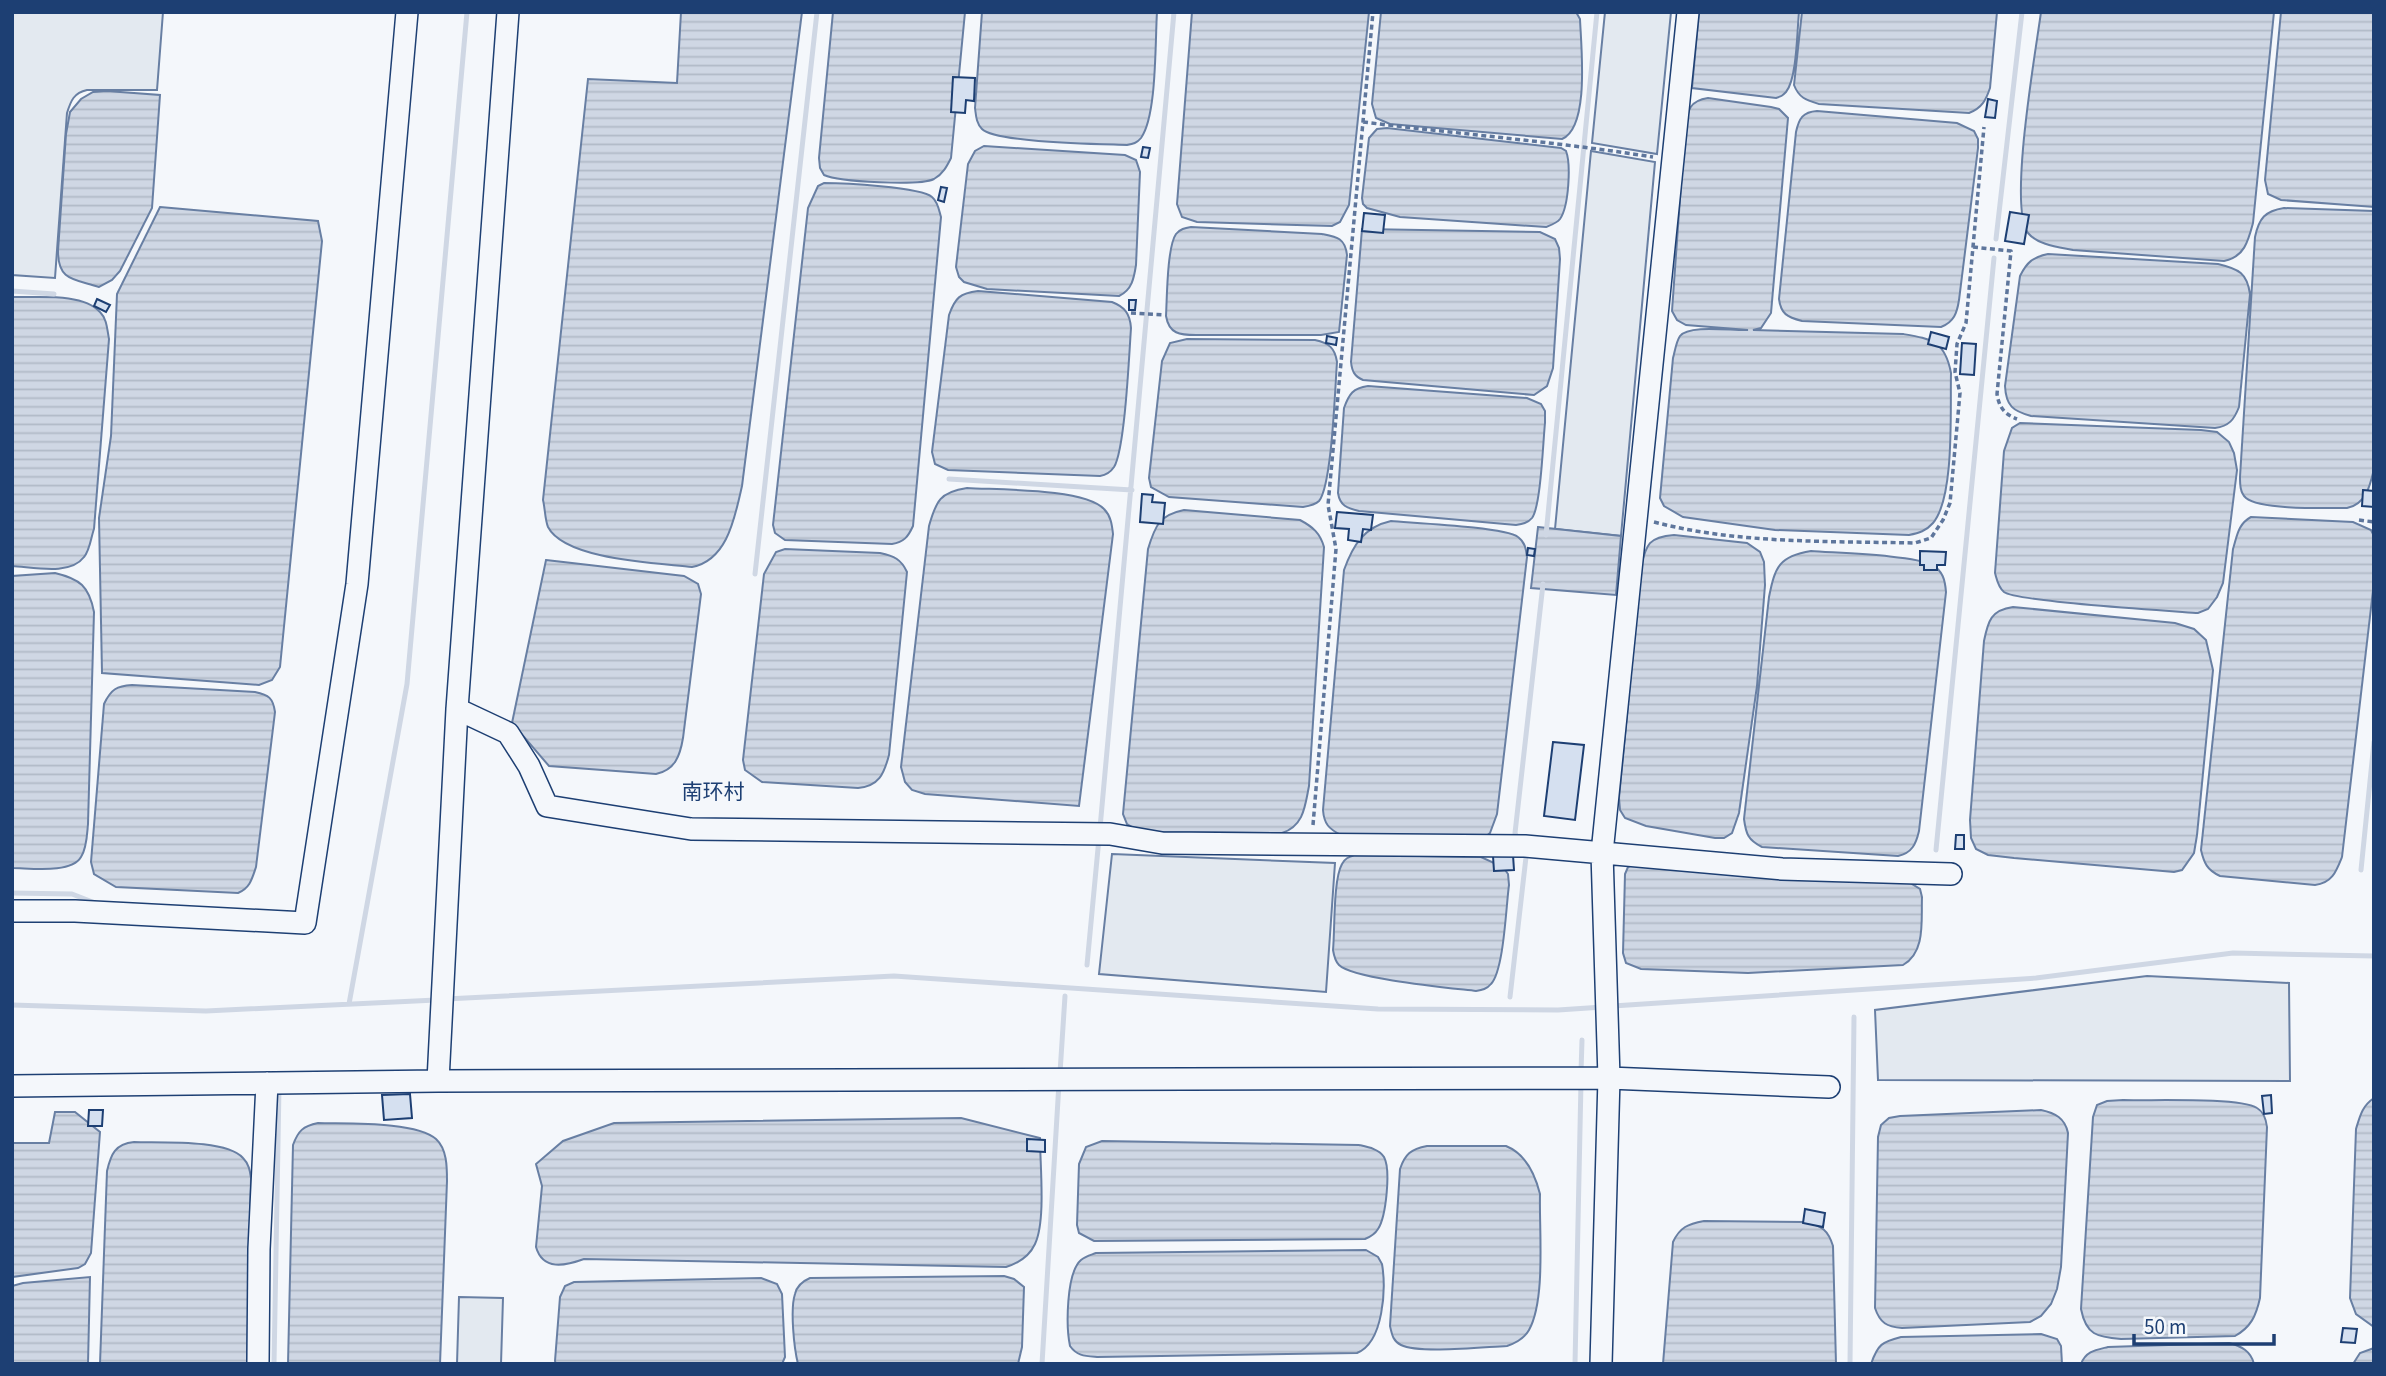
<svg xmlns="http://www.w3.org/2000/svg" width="2386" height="1376" viewBox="0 0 2386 1376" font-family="'Source Sans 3','Noto Sans SC',sans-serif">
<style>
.garden{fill:#e3e9f0;stroke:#687fa3;stroke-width:2}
.water{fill:url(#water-rules);stroke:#687fa3;stroke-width:2}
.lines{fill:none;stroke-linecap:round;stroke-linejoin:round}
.stream{stroke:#cfd7e4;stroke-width:5}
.building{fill:#d5e0f0;stroke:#1d3f73;stroke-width:2}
.minor-casing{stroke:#1d3f73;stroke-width:24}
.path{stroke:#5e769c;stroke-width:3.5;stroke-dasharray:5 3.5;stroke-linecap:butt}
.minor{stroke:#f4f7fb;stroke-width:21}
.labels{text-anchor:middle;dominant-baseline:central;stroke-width:5;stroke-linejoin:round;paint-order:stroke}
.quarter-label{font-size:21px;fill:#1d3f73;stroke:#f4f7fb}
</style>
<defs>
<pattern id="water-rules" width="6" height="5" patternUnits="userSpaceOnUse" patternTransform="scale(1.75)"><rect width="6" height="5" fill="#cfd7e4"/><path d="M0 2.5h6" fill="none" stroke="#b1bac7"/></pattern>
</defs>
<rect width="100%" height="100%" fill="#f4f7fb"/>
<path class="garden" d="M12 12H163L157 90H87C74 93 71 100 67 113L55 278 12 275Z
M1605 12H1671L1657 154 1592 143Z
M1591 151 1655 162 1621 536 1555 529Z
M1112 854 1335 863 1326 992 1099 974Z
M2147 976 2289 983 2290 1081 1878 1080 1875 1010Z
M459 1297 503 1298 501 1364H457Z"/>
<path class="water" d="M681 12H802L742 486C735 516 728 560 692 567 658 563 565 560 548 527 545 520 545 508 543 500L588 79 677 83Z
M833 12H965L951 158C947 166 943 174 934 179 920 186 839 182 824 175L820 168 819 158Z
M982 12H1157C1155 42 1157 116 1141 138 1137 143 1133 144 1127 145 1102 144 996 143 982 129 976 123 976 115 975 108Z
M1192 12H1369L1349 205 1340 222 1332 226 1197 222 1182 217 1177 204Z
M1381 12H1576L1580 19C1581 46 1590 127 1562 139L1390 124 1376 118 1372 104Z
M1699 12H1799C1797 31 1797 79 1786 92 1782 96 1782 96 1776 98L1692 88Z
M1802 12H1997L1990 88C1986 100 1982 108 1969 113L1819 104C1806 100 1799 98 1794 85Z
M2041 12H2274L2253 223C2248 242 2244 257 2224 261L2073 250C2058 247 2038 245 2028 233 2008 207 2036 50 2041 12Z
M2281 12H2374V207L2281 200 2268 194 2265 180Z
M107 91 160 95 152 208 120 271 112 280 99 287C74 279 58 281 58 251L66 134 70 112 81 99 93 92Z
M1708 98 1771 107 1779 109 1788 118 1771 313 1761 328 1753 330 1903 334C1932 339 1945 341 1951 373 1950 408 1955 497 1933 523 1926 531 1919 533 1909 535L1775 530 1683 517 1664 506 1660 498 1673 358C1675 351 1676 342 1680 336 1689 324 1733 331 1748 330L1686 325 1677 320 1672 311 1685 128C1688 110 1689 101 1708 98Z
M1817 111 1957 123 1974 131 1978 139V148L1959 300C1957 313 1954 322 1941 327L1802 321C1787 317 1781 314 1779 299L1796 132C1799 118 1803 112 1817 111Z
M1387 128 1561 148 1566 151C1571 164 1569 206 1560 219 1557 223 1551 225 1546 227L1400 217 1367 208 1363 204 1362 198 1369 138 1377 129Z
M984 146 1125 155 1136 160 1140 172 1136 265C1134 278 1132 290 1119 296L987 289 964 282 959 277 956 267 968 164 975 151Z
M824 183C842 183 921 187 932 197 938 202 939 210 941 217L913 526C908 537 904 542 892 544L785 540 775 533 773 525 808 208 818 186Z
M160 207 318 221 322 241 280 667 272 680 259 685 102 673 99 518 111 436 117 294Z
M2284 208 2374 211V469C2370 486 2366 504 2347 508 2327 508 2260 510 2246 498 2240 493 2240 484 2240 477L2255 237C2259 218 2265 211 2284 208Z
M1191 227 1322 234C1337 237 1345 238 1347 255L1339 332 1321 335H1196C1180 335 1169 334 1166 316 1167 299 1167 247 1176 234 1180 229 1185 228 1191 227Z
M1362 229 1540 232 1555 239 1559 248 1560 259 1553 368 1547 386 1534 395 1363 380C1354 376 1352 371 1351 362Z
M2048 254 2218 264C2239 269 2247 273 2250 294L2239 407C2234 420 2229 426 2215 428L2031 416C2013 411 2006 406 2005 386L2020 276C2027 262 2033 257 2048 254Z
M978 291 1112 302C1125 307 1130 314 1131 328 1129 356 1125 449 1114 467 1110 473 1106 475 1100 476L948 470 935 464 932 452 949 315C955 298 960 293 978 291Z
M12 297C36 298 82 292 100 312 107 319 107 329 109 339L94 529C91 537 90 550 84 557 70 576 33 567 12 566Z
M1187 339 1315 340C1329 343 1335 348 1337 362 1335 388 1332 485 1319 501 1315 505 1309 506 1303 507L1169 497 1151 487 1149 478 1162 361 1170 343Z
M1368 386 1527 398 1541 404 1545 411V423C1543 441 1541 506 1532 518 1528 523 1522 524 1516 525L1359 511C1347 508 1340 506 1338 493L1344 408C1349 394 1353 388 1368 386Z
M2020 423 2201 430 2217 432 2229 442 2234 453 2237 470 2223 583 2217 597 2208 609 2198 613C2171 611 2017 602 2004 592 1998 587 1997 580 1995 573L2004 451 2012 428Z
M967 488C998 490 1084 488 1104 509 1111 516 1112 525 1113 534L1079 806 925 794 912 790 905 782 901 767 929 526C936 501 940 492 967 488Z
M1184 510 1300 520C1313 527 1320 533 1324 547L1309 786C1305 806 1304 826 1282 833L1149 832 1137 830 1127 824 1123 814 1148 549C1155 526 1159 515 1184 510Z
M2251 517 2353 522 2371 530 2374 536V582L2342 857C2336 872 2332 883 2315 885L2220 876C2207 870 2204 863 2201 850L2233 549C2237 536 2238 524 2251 517Z
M1391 521C1413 523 1505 527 1518 537 1525 542 1526 549 1527 557L1497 814 1490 833 1484 838 1341 835C1329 829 1324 824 1323 810L1344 570C1353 545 1364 527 1391 521Z
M1538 527 1621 536 1616 595 1531 588Z
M1674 535 1747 543 1760 552 1764 562 1765 585 1757 686 1739 813 1732 833 1724 838H1715L1646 826 1625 818 1620 810 1619 798 1641 567C1646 544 1649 537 1674 535Z
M785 549 880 553C894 556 901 559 907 572L889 755C884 774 879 786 858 788L762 782 745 770 743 760 764 574 776 552Z
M1811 551C1835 553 1915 555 1932 565 1943 571 1945 580 1946 592L1919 831C1916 844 1912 853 1898 856L1762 847C1748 840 1746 834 1744 819L1769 597C1775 567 1779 556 1811 551Z
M546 560 684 576 698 584 701 594 683 738C680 756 675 770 656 774L549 766 512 723Z
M55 573C80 579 89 586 94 612L88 824C87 834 87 848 81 857 71 874 30 868 12 868V576Z
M2013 607 2175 623 2194 629 2206 640 2213 670 2197 835 2194 853 2182 870 2174 872 2014 858 1988 855 1976 849 1971 838 1970 820 1984 641C1988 621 1991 610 2013 607Z
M132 685 255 692C269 695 273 698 275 712L256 867C252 879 250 888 238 893L116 887 94 874 91 862 104 704C111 689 117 686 132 685Z
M1355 855 1481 857 1503 867 1508 874 1509 885C1506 906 1504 970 1491 984 1487 989 1482 990 1476 991 1451 988 1353 979 1339 965 1335 961 1334 956 1333 950 1335 930 1333 880 1342 864 1345 858 1349 857 1355 855Z
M1634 864 1907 881 1920 889 1922 897C1921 920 1926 952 1903 965L1748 973 1641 969 1626 963 1623 953 1625 874 1628 867Z
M2374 1098V1327L2356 1314 2350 1298 2356 1129C2360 1116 2362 1106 2374 1098Z
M2123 1100C2149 1101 2239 1097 2257 1108 2264 1112 2266 1119 2267 1127L2260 1298C2256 1316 2251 1327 2235 1336L2121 1339C2097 1337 2086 1335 2081 1309L2093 1117 2097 1105 2107 1101Z
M2041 1110C2055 1113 2065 1118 2068 1133L2061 1267 2057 1289 2051 1304 2041 1316 2030 1322 1902 1328C1887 1327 1880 1323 1875 1308L1878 1137 1881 1125 1889 1118 1900 1116Z
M55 1112H75L100 1132 91 1253 85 1264 78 1268 12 1277V1143H49Z
M961 1118 1040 1138C1040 1165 1046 1221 1035 1244 1029 1257 1019 1263 1006 1267L584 1259C565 1266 543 1271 536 1247L542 1186 536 1164 563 1141 614 1123Z
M318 1123C346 1124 416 1121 436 1139 447 1149 447 1167 447 1181L440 1364H288L293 1145C298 1131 303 1126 318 1123Z
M1102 1141 1359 1145C1368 1147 1379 1149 1384 1157 1391 1170 1386 1217 1378 1229 1375 1234 1370 1237 1365 1239L1094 1241 1079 1233 1077 1225 1079 1164 1086 1147Z
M134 1142C160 1143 226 1139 243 1158 249 1164 250 1171 251 1178L247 1364H100L107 1171C111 1154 115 1144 134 1142Z
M1427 1146H1506C1526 1154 1535 1174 1540 1194 1539 1230 1546 1299 1529 1330 1524 1339 1516 1343 1507 1346 1484 1347 1419 1354 1401 1345 1393 1341 1392 1335 1390 1326L1400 1169C1405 1154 1411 1149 1427 1146Z
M1704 1221 1806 1222C1822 1226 1828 1230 1833 1246L1836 1364H1663L1673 1242C1680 1227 1688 1224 1704 1221Z
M1366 1250 1378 1257 1382 1264C1386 1288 1384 1342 1357 1353L1097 1357C1085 1356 1077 1356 1070 1346 1066 1327 1066 1273 1081 1260 1086 1256 1091 1255 1096 1253Z
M1004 1276 1014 1279 1024 1287 1022 1347 1018 1364H798C794 1348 790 1309 795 1294 797 1285 803 1281 810 1278Z
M90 1277 88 1364H12V1286L23 1283Z
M761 1278 777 1284 782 1294 785 1357 782 1364H556L555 1361 560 1297 565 1286 574 1282Z
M2041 1334 2057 1339 2061 1346 2062 1364H1871C1878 1344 1882 1342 1901 1337Z
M2229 1343C2241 1346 2251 1351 2254 1364H2081C2086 1351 2096 1350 2108 1347Z
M2374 1348V1364H2353L2360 1353Z"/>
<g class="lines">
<path class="stream" d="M1996 239 2022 12
M12 291 54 294
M949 479 1132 490
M1546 535 1597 12
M755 574 817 12
M1100 828 1174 12
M1518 840 1515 833 1543 584
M1936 850 1994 258
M2361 870 2374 742
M12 893 72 894 95 903
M1087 965 1099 838
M1510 997 1526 857 1524 852
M446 999 894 976 1378 1009 1558 1010 1603 1007
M349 1004 407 684 467 12
M12 1005 206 1011 436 1000
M1613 1006 2036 978 2233 953 2374 956
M1581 1072 1582 1040
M1060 1073 1065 996
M274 1364 279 1087
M1042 1364 1059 1083
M1575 1364 1581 1082
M1850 1364 1854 1017"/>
</g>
<path class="building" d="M953 77 975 78 974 101 966 100 965 113 951 112Z
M1988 99 1997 101 1995 118 1985 117Z
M1143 147 1150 148 1148 158 1141 157Z
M941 187 947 188 944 202 938 200Z
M2010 212 2029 215 2024 244 2005 241Z
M1364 213 1385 215 1383 233 1362 231Z
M97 299 110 305 106 312 94 306Z
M1129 300H1136L1135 310H1129Z
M1931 332 1949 337 1946 349 1928 344Z
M1327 336 1337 338 1336 345 1326 343Z
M1962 343 1976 344 1974 375 1960 374Z
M2363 490 2374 491V507L2362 506Z
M1142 494 1153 495 1152 502 1165 503 1163 524 1140 522Z
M1337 512 1373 515 1371 530 1363 529 1361 542 1348 540 1349 529 1335 528Z
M1528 548 1535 549 1534 556 1527 555Z
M1920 551 1946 552 1945 565H1937V570H1924V565H1920Z
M1553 742 1584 745 1575 820 1544 816Z
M1956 835H1964V849H1955Z
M1513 855 1514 870 1494 871 1493 856Z
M410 1094 412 1118 384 1120 382 1095Z
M2271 1095 2272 1113 2264 1114 2262 1096Z
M89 1110H103L102 1126H88Z
M1027 1139 1045 1140V1152L1027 1151Z
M1805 1209 1825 1213 1823 1227 1803 1223Z
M2343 1328 2357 1329 2355 1343 2341 1342Z"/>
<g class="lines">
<defs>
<path id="minor" d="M457 709 508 733 529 766 547 806 691 829 1110 834 1162 843 1525 846 1782 869 1951 874
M12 911H75L305 923 357 584 407 12
M438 1081 457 709 508 12
M12 1086 438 1081 1609 1078 1829 1087
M258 1364 259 1249 267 1083
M1601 1364 1609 1078 1602 853 1688 12"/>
</defs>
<use href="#minor" class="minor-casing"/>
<path class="path" d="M1363 122C1460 134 1557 142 1653 157
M1973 247 2011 251 1997 394C1999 407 2004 414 2017 419
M1131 313 1164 315
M2359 520 2374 522
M1654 522C1738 544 1828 541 1915 543L1931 538 1943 520 1950 503 1960 393 1955 372 1957 344 1966 323 1984 127
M1313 825 1336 549 1328 505 1373 12"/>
<use href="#minor" class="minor"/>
</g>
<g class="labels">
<g class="quarter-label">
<text x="713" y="792">南环村</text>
</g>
</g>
<rect width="2386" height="1376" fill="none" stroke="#1d3f73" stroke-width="28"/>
<path d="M2134 1334v10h140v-10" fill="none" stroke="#1d3f73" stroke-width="3.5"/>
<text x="2144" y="1334" font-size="21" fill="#1d3f73" stroke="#f4f7fb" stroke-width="5" paint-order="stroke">50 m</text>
</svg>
